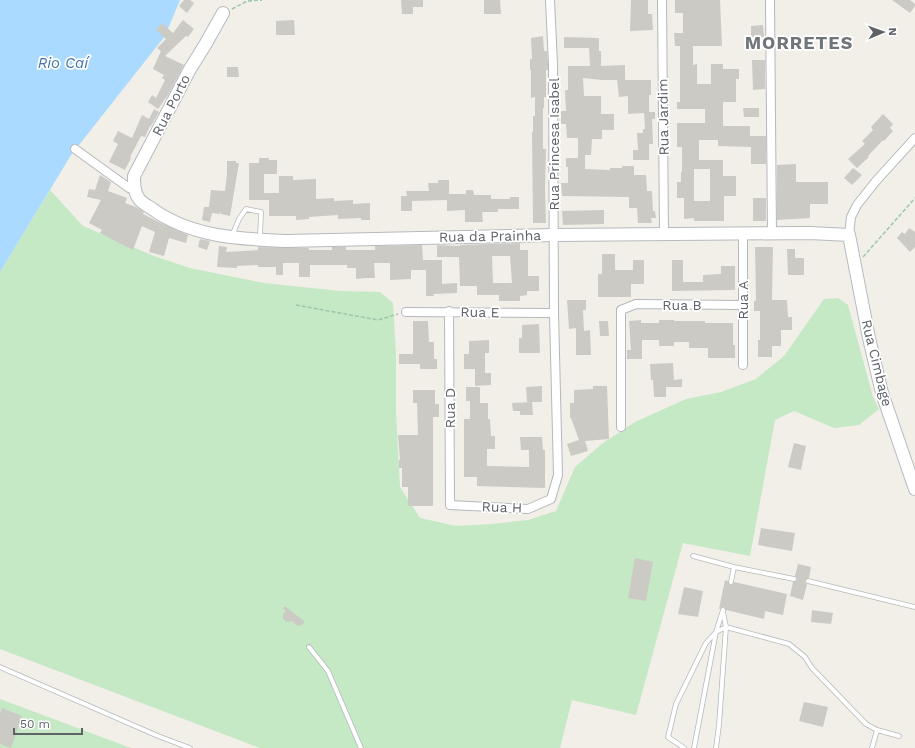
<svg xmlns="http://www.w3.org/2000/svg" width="915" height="748" viewBox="0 0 915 748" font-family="'Work Sans',sans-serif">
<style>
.green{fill:#c5e8c5}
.water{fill:#aadaff}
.building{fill:#cccac5;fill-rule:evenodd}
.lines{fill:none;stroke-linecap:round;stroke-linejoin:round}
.lane-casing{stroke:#b5b8bc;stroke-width:5.5}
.street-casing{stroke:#b5b8bc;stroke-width:10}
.secondary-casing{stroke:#b6babf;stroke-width:14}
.path{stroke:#9cc7a9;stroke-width:1.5;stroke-dasharray:4 2;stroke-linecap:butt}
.lane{stroke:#fff;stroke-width:4}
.street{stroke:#fff;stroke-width:8}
.secondary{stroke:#fff;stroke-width:12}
.labels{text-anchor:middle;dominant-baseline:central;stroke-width:3.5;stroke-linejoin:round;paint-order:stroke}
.street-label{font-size:14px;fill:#5f6368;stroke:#fff}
.water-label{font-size:15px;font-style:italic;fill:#4174aa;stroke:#fff}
.district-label{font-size:18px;font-weight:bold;letter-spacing:1px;fill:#70757a;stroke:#fff}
</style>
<rect width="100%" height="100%" fill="#f1efe8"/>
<path class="green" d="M50 190 83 226 154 256 190 268 264 283 340 291 380 292 393 303 396 354V412L400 487 420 518 456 526 492 524 528 520 556 511 575 467 603 443 635 422 686 399 721 392 756 379 784 356 824 299 838 298 848 305 873 397 879 409 859 425 834 428 794 411 775 420 750 556 683 543 636 715 572 700 560 748H260L0 649V272Z
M0 699 131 748H0Z"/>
<path class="water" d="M0 0H180L165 36 71 155 0 272Z"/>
<path class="building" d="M184 0H190L194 3 187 13 179 6Z
M401 0H423V7H413V14H402Z
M484 0H500L501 14H484Z
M631 0H648V14H652L653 30 630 31Z
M675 0H720L722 46H693V65L697 64V84H711V64H723V69H739V79H736V102H723V126H750V136H766V164H751V147L718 146V140H699V160H723V176H736V196H724V221H694V218L684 219V198H677V182H681V172H682V147H677V123H705V109H677V102H680V46H675L674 33H683V13H675ZM694 169H710V201H694Z
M892 0H910L915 4V6L910 13Z
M183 20 194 29 188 37 186 36 165 56 184 65 168 95 158 109 148 102 152 95 156 98 165 80 162 78 164 75 153 69 161 51 157 48 166 39 156 30 162 23 173 33Z
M294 20 295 35H276V21Z
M763 25 764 37H751V26Z
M543 36 544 51H547L548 64V70H546V97H544V108H543V149H546L545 188 546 223H533L532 132H533V116H535V97L531 98V70H530V59H532L531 38Z
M564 37 599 38V51H601V66L625 65V80H651V95H649V112H655V119H652L653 144H649V160H633V150H638L637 133H643V129H645L644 113 628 114V96L619 97 617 80H602L583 78 584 96H601V114H614V130H602V139H592L591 155H585V169L610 170V168H622V166H634V175H646L647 191H652L653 211H655L656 218H651L652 223H638L637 208H629V197L562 196 561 183H568V167H566V158H578V138H567L566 124H561V111H566L565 90H568V66H590L589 48H564Z
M752 60H765V89L753 90Z
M227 67H238L239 77H227Z
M743 108H759V117H744Z
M154 109 159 112 151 126H150L145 137 141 136 130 157 131 158 125 170 109 162 118 144 113 141 118 131 132 138 142 115 149 119Z
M883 114 893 124 890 128 893 131 884 141 883 140 868 156 869 157 857 168 848 159 865 144 862 141 873 130 871 127Z
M259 158H269V160H277V174H264V193H279V176H293V180L316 179V199L334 198V201L353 200V204L370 203V220H361V218L338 219V215L309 217V219L296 220V216H269V200H249V163H259Z
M227 161H236V163H239L230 216 221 214V211L220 214 212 213 210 222 202 220 204 207H209L211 190 225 191 227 174Z
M796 164V182H828V204H810V218L777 220V165Z
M853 168 862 175 852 185 844 178Z
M100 175 111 182 108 191 127 198 125 203 136 207 144 212 143 214 163 224 188 235 186 243 169 238 164 256 149 252 155 232 142 226 133 250 100 233 102 230 89 223 101 200 87 197 89 189 95 190Z
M438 180H449V194H466V190H473L474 195H491V199H510V197H519V209H498V212H482L483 222H465V210L447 211V200L412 201V211H401V196H407L406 191H429L428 183H438Z
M753 198H766V221H753Z
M604 210V224L563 225 562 211Z
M909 228 915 232V247L910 252 897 238 902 232 905 234Z
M200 239 210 241 207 250 198 247Z
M520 243V250H528V276H539V291H527V295L520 296V301H499V295H477V286H460L459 257H437V245L460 246V245ZM492 256H510L512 283H493Z
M422 245 423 260H442V284L457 283V293L433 294 434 296H426V270H411V279L390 280V263H374L375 278H366L356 279V268H347V265H310V277H299V263H283V275H276V267H258V265L237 266V268L217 267 219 246 227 247 226 252 258 250V247L309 248V250H332V247H346V250H375V246Z
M755 247H773L772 300H787L788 317H792V330H781V346H772V357H758V340H760V311H754V301H756Z
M787 249H795V258H804V275H788Z
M602 254H615V270H633V260H644V284H631V297H598V274H602Z
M672 260H683V282H703V275L721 274V266H735V290L672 291Z
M567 300H586V310H583L584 331 590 330 591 355H576V328L569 329Z
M641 320V323H659V320H674V321H705V323H733V345H735V358H708V348H689V342H674V346H659V340H642V359H627V350H631L629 321Z
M413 321H428L429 342H434V359H437V369H420V364H399V354H413Z
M599 321H608L609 336H600Z
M539 324 540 353H519V338H522V325Z
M489 340V353H485V373H491V385L475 386V369H464V354H469V341Z
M673 363 674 380 682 379V387H666V397H654L653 380H651L650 364Z
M542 386V402H527L526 387Z
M593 386H607L609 439 585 441 588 451 571 456 567 444 579 440 571 418H570V403H574V390L593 389Z
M466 387H480V403H488V419H490L491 436H495V449H487V466L529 467V450H521L520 437H542L543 450H545V488L477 486V477H464V419H470V401H466Z
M413 390H435V404H439V417H433V506H408V487H402V468H399V460H400L398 435H418L417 403H413Z
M532 402 533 415H520V411H513L512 403Z
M794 443 806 446 801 470 788 467Z
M761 528 795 533 792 551 758 545Z
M635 558 653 562 646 601 628 598Z
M798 564 811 567 809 578 805 580V582L807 584 803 600 790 596 793 582 797 580V578L795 576Z
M725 580 728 581 730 585H732L734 582 787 594 783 615 765 611 764 619 726 610 724 607 719 609Z
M684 587 703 591 698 617 678 614Z
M285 606 305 622 300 626 296 625 293 621 287 622 283 619V614L286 611 283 608Z
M812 610 833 613 831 624 811 622Z
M804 702 828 707 823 727 799 721Z
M2 708 22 716 11 748 0 744V714Z"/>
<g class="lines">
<defs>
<path id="lane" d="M232 236 239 219 246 209 261 212 260 238
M693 556 734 567 794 579
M808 581 915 607
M731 582 734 567
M309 647 328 671 361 748
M0 667 158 736 190 748
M684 748 668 737 676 704 706 643 716 632 726 627 789 644 805 657 812 668 866 724 877 730 899 736
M694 748 716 632 723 610
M716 748 719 725 726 627 723 612
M872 748 877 730"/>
<path id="street" d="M662 0 664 234
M770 0 772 234
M75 149 129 188 134 187
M743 234V365
M849 235 851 217 857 205 876 181 915 138
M449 311 450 505 528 509 551 499 558 475 554 313 553 64 550 0
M406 312 554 313
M621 427V310L636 304 743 305"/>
<path id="secondary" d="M223 13 205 45 190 69 134 176C134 184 134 192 139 199 142 203 148 206 151 208 190 237 240 239 286 241L554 235 810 233 849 235 869 338 882 393 915 489"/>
</defs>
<use href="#lane" class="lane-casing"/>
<use href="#street" class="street-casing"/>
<use href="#secondary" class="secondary-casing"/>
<path class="path" d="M232 9 247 1 262 0
M863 257 915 198
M296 305 378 320 398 314"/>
<use href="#lane" class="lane"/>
<use href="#street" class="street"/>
<use href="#secondary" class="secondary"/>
</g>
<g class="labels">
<g class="street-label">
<text transform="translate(171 105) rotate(-63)">Rua Porto</text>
<text transform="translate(663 117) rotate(-91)">Rua Jardim</text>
<text transform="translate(554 144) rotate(-90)">Rua Princesa Isabel</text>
<text transform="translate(490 236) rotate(-1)">Rua da Prainha</text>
<text transform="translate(743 300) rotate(-90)">Rua A</text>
<text x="682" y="305">Rua B</text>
<text transform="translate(480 312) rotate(1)">Rua E</text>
<text transform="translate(877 363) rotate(76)">Rua Cimbage</text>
<text transform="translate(450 408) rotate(-90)">Rua D</text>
<text transform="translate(502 507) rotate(2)">Rua H</text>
</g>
<g class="water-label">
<text x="63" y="63">Rio Caí</text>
</g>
<g class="district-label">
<text x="799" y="42">MORRETES</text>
</g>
</g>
<g transform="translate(883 32) rotate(88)" stroke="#ffffff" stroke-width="3" paint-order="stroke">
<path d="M0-3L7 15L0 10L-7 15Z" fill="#5f6368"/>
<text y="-6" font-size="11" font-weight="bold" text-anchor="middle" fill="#5f6368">N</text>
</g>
<path d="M14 728v6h68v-6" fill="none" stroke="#5f6368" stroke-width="2"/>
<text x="20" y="728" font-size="12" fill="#5f6368" stroke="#ffffff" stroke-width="3" paint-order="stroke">50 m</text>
</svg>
